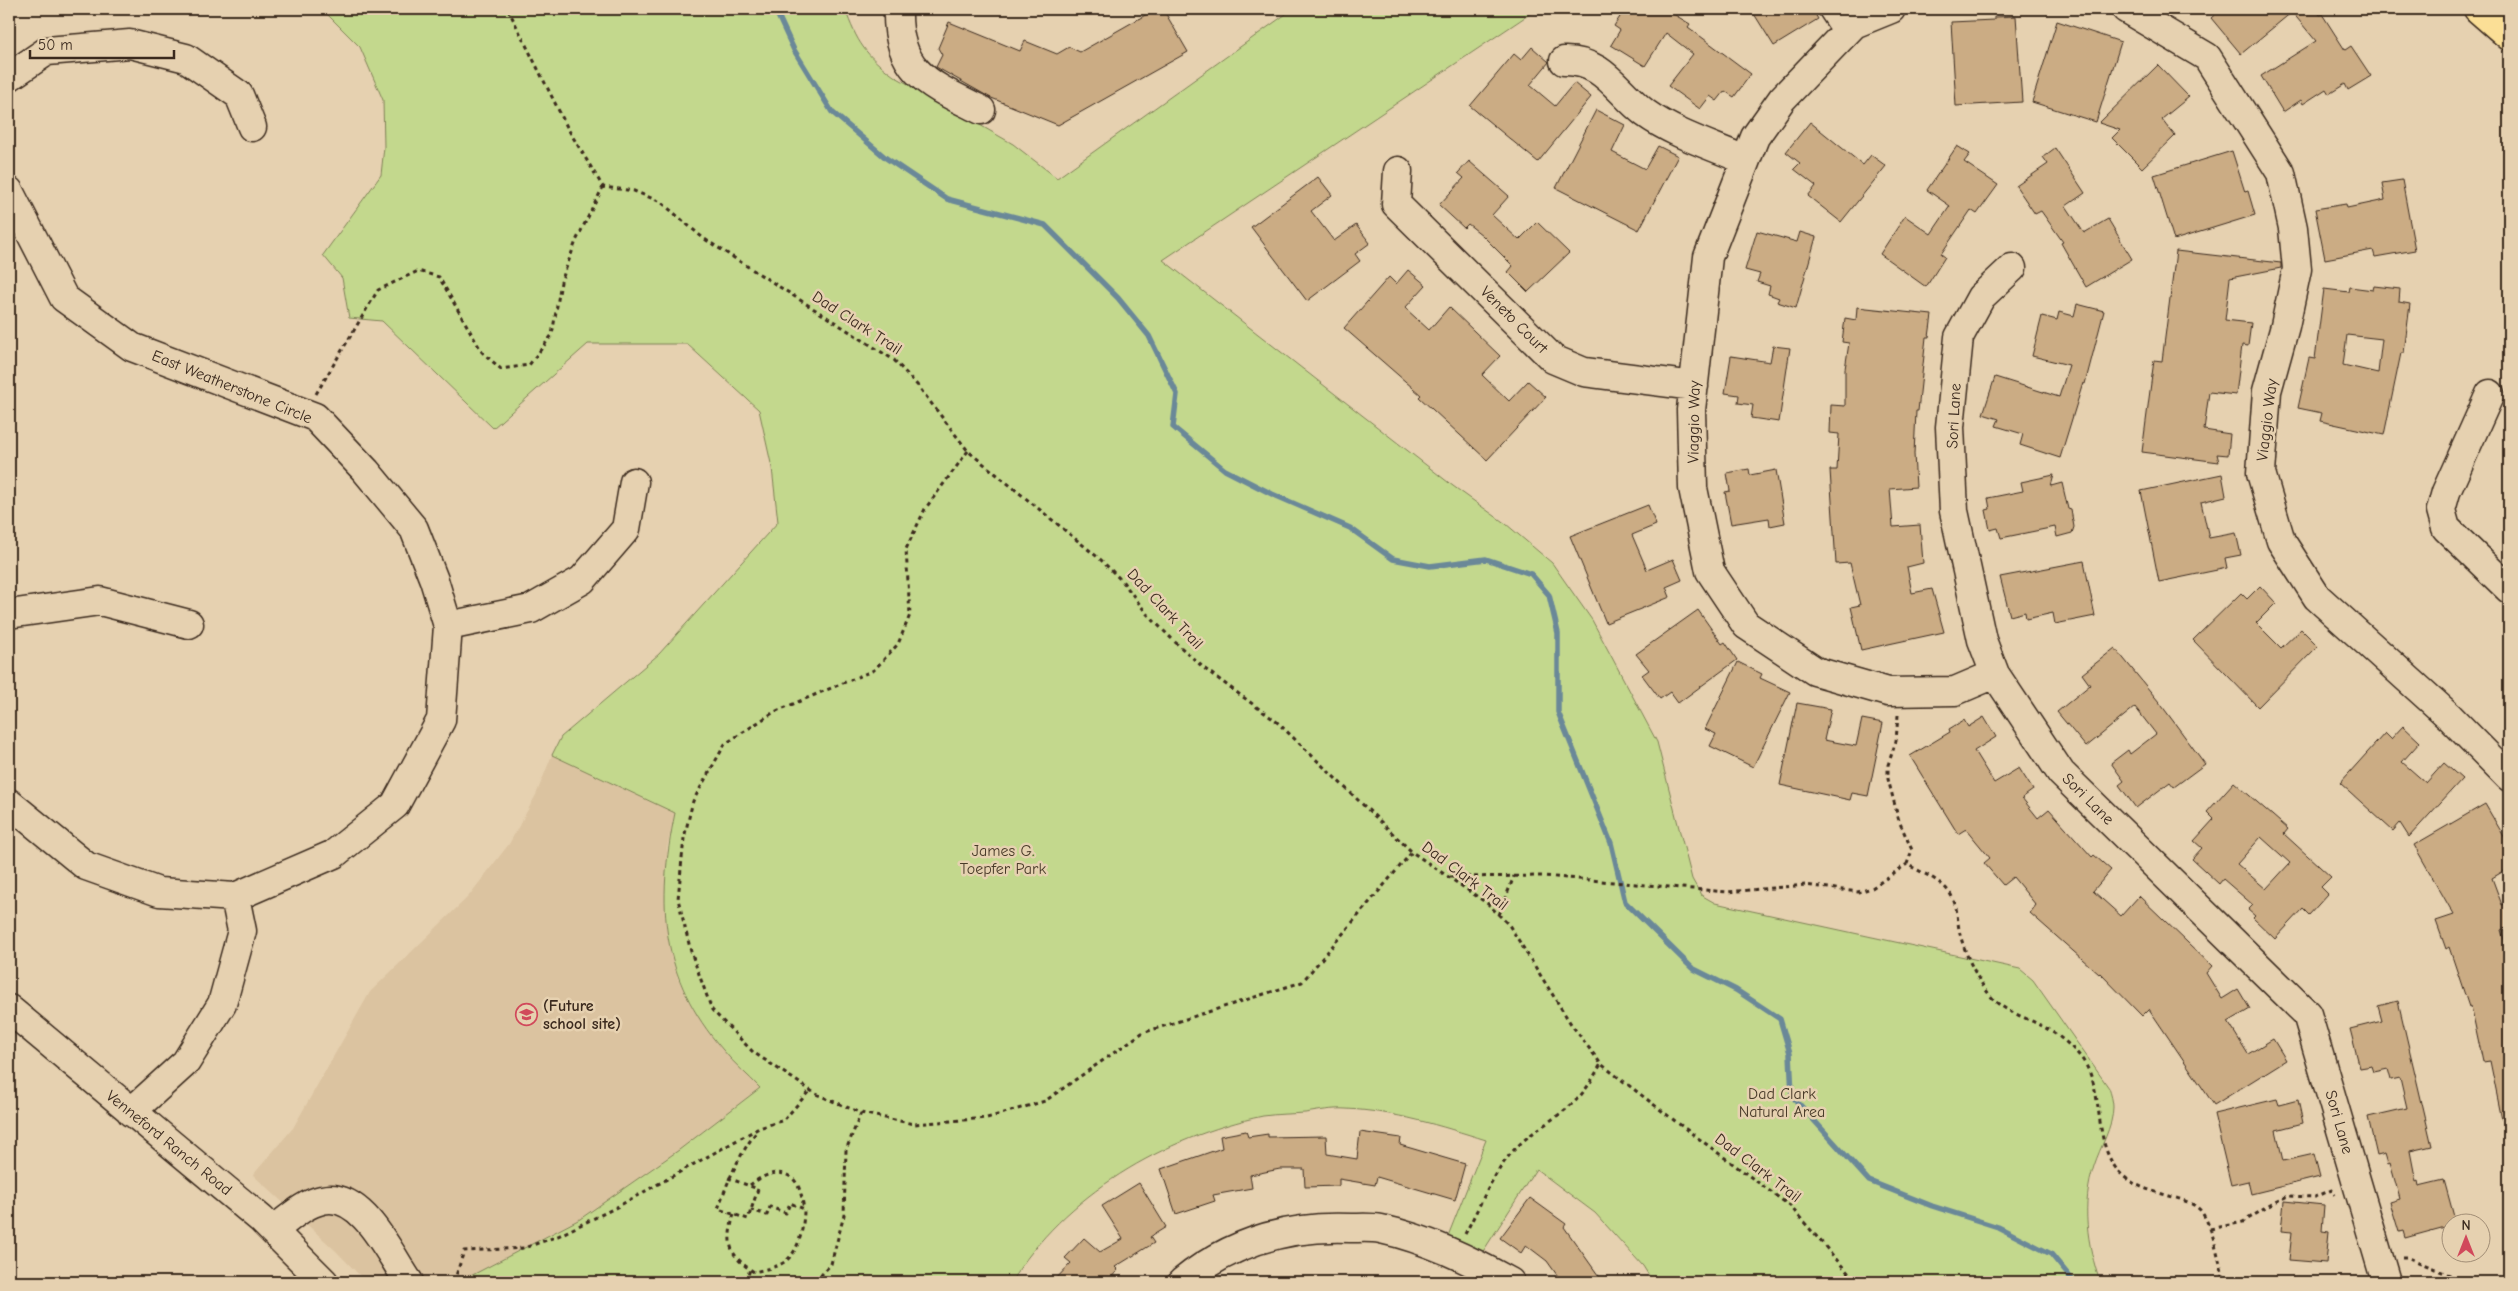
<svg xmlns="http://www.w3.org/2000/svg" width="2518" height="1291" viewBox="0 0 2518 1291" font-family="'Comic Neue',sans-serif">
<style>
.built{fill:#dbc3a0}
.green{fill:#c3d88d;stroke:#7f8156}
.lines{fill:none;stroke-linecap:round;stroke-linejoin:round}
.stream{stroke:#6b8898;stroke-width:5.5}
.building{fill:#cbac84;stroke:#3b2a1e;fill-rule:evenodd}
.minor-casing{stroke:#3b2a1e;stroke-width:31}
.major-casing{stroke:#3b2a1e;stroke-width:31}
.path{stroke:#3b2a1e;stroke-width:3;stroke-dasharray:4 4;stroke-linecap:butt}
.minor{stroke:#e6d1b0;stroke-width:28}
.major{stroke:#fbdf96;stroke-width:28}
.labels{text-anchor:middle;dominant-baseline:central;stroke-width:5;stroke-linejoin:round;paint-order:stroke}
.street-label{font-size:16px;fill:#3b2a1e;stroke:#e6d1b0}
.park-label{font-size:16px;fill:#493b29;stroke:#e6d1b0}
.poi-label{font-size:16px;font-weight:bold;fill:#3b2a1e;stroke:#e6d1b0;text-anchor:start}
</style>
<rect width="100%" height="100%" fill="#e6d1b0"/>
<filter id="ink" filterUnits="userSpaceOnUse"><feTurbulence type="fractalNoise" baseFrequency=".02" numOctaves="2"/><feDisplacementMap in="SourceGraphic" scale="10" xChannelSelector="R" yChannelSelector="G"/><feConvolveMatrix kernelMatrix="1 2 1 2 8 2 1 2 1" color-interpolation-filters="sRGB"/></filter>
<g filter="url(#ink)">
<path class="built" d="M552 755 675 813 667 848 677 976 691 1005 722 1049 761 1088 679 1150 580 1219 459 1282H366L336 1251 253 1175 293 1128 370 992 468 897 509 844 536 795Z"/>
<path class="green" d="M322 9H845C857 42 865 55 894 76L1013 144 1057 178 1293 9H1537L1163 260 1453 486 1506 524 1552 563 1592 620 1657 742 1692 879 1701 895 1715 903 2020 969 2033 980 2109 1088C2111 1094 2113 1101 2113 1107 2113 1127 2100 1147 2094 1166 2081 1205 2087 1244 2100 1282H1653L1643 1266 1595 1213 1536 1169 1482 1253 1448 1236 1486 1140C1441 1126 1394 1111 1346 1109 1333 1108 1318 1111 1305 1113 1291 1114 1277 1114 1263 1116 1164 1137 1064 1195 1011 1282H459L580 1219 679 1150 760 1088C748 1075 734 1064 723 1050 660 977 656 904 675 813L552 755 561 737 659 654 778 522 772 468 759 410 687 344H588L493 428 382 321 349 318 342 278 323 255 381 175 384 147 383 100 360 47Z"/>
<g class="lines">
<path class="stream" d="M775 9 794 50 832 112 886 158 947 199 1045 225 1118 298 1149 336 1177 394 1173 427 1225 470 1272 494 1350 528 1393 559 1430 566 1486 559 1531 574 1549 595 1558 633V712L1611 843 1625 902 1692 968 1736 990 1780 1019 1790 1053 1792 1096 1869 1181 1932 1206 1998 1227 2051 1254 2074 1282"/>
</g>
<path class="building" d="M1156 9H1163L1188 52 1058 125 989 97 936 67 942 55 938 48 949 22 1020 51 1025 41 1057 54 1069 47 1080 52Z
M1625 9H1665L1690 24 1688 27 1751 74 1734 97 1725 91 1717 101 1710 96 1700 109 1668 86 1693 54 1666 33 1645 66 1611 45 1620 30 1614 26Z
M1751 9H1812L1818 19 1774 46Z
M2221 9H2315L2320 15 2322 14 2345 50 2351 46 2371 76 2348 90 2345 84 2329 94 2326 89 2303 104 2301 100 2283 112 2261 76 2316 41 2292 12 2241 54 2211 18Z
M2016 16 2022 102 1956 106 1951 22 1994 20V17Z
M2057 21 2121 42 2096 122 2032 102Z
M1532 47 1549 62 1530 85 1555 106 1574 83 1591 97 1538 162 1470 106 1514 54 1521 60Z
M2158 65 2189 97 2162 119 2175 136 2142 168 2112 138 2120 130 2099 123Z
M1596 110 1625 125 1612 152 1645 169 1658 146 1678 156 1639 230 1556 188Z
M1810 122 1863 165 1871 155 1886 166 1841 222 1808 196 1816 186 1794 169 1800 163 1786 152Z
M1957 146 1970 154 1964 162 1998 185 1977 214 1971 210 1941 254 1945 257 1926 287 1880 254 1905 216 1931 234 1950 206 1927 190Z
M2055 148 2085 193 2066 206 2084 233 2108 219 2132 259 2086 287 2061 243 2063 242 2041 211 2035 214 2016 186 2048 164 2043 157Z
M2232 151 2245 192 2248 191 2255 215 2174 240 2154 175Z
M1469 161 1509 196 1492 215 1519 240 1537 222 1569 253 1528 292 1508 272 1513 266 1482 235 1468 224 1464 228 1439 205 1464 178 1458 173Z
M1318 177 1332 195 1311 211 1334 241 1356 225 1370 243 1355 254 1360 261 1307 301 1251 227Z
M2402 180 2415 250 2375 257 2373 250 2325 259 2315 209 2346 204 2347 208 2385 200 2382 183Z
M1757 231 1797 242 1800 232 1816 237 1796 308 1777 302 1779 298 1768 294 1770 286 1757 282 1760 274 1745 270Z
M2176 251 2281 263V268L2230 278 2225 320 2251 323 2248 346 2242 345 2236 395 2209 392 2204 430 2230 434 2228 455 2217 454 2219 462 2142 452 2154 360 2162 361Z
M1408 270 1426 285 1405 308 1429 330 1449 307 1500 356 1482 375 1509 401 1528 381 1546 397 1487 460 1419 397 1421 395 1344 328 1389 277 1396 284Z
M2374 286 2400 289 2399 302 2410 304 2404 353H2401L2384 435 2320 421 2322 413 2298 408 2309 358 2315 359 2324 289 2349 292 2350 287 2373 290ZM2347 335 2382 339 2378 373 2343 365Z
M2077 304 2104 311 2085 384 2083 383 2060 458 2020 445 2023 434 1996 426 1999 419 1983 414 1995 377 2059 397 2069 365 2032 356 2042 316 2057 320 2059 312 2074 316Z
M1857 307 1932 315 1929 337H1926L1918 411H1916L1914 454 1916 487 1890 489 1893 527 1920 525 1923 563 1907 567 1912 593 1932 589 1944 632 1861 650 1851 607 1860 605 1850 563 1836 564 1830 470H1837L1839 434 1830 433 1831 405 1845 406V369L1849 343 1842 342 1845 318 1856 320Z
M1773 346 1790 348 1779 422 1751 418 1753 405 1738 403 1739 395 1725 393 1731 356 1770 362Z
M1749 469 1750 475 1776 470 1785 523 1770 526 1769 518 1731 524 1725 492 1730 491 1727 473Z
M2222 474 2226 496 2201 502 2209 538 2236 533 2241 555 2225 558 2227 568 2159 582 2141 491Z
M2054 475 2051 486 2062 483 2068 509 2071 510 2074 527 2072 533 2057 537 2055 527 2001 538 1998 528 1990 530 1986 510 1990 509 1988 498 2023 491 2021 482Z
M1648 505 1656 525 1632 535 1647 570 1673 559 1682 580 1666 587 1670 597 1606 623 1570 536Z
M2084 561 2095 616 2055 624 2053 613 2026 619 2025 612 2010 616 2000 577Z
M2260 586 2276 603 2256 623 2281 648 2301 629 2318 646 2258 707 2193 640 2241 593 2247 599Z
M1698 610 1722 644 1725 642 1737 660 1678 703 1670 692 1660 699 1642 675 1649 670 1636 654Z
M2115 648 2159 702 2205 764 2174 787 2170 782 2136 808 2119 785 2124 781 2111 763 2128 750 2130 754 2156 734 2135 707 2086 747 2057 712 2090 685 2082 674Z
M1738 662 1762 674 1760 678 1790 692 1753 767 1710 746 1716 734 1705 729Z
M1797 703 1831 709 1824 740 1856 746 1862 719 1883 723 1868 796 1852 793 1850 800 1780 785Z
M1984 717 1996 737 1974 751 1994 783 2019 768 2033 790 2022 798 2038 818 2049 809 2092 857 2094 855 2111 870 2093 891 2121 916 2139 896 2212 966 2206 973 2222 999 2238 989 2250 1009 2228 1022 2248 1054 2273 1039 2286 1060 2214 1105 2149 1009 2142 1016 2100 973 2099 974 2030 913 2036 905 2013 877 2003 885 1984 863 1990 858 1966 829 1958 834 1910 756 1950 732 1949 729 1964 720 1968 727Z
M2403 726 2420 742 2402 762 2426 783 2444 763 2462 779 2409 837 2400 823 2393 831 2340 783 2385 733 2391 739Z
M2234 782 2288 829 2284 834 2331 877 2321 887 2328 894 2309 915 2303 909 2275 939 2253 918 2255 916 2248 910 2253 905 2223 879 2219 884 2192 859 2202 848 2194 841 2214 819 2207 812ZM2261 837 2290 863 2266 889 2237 864Z
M2485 804 2509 845V868L2492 878 2502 905 2509 903V927L2501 930 2509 955V1119L2502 1120 2490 1061 2483 1062 2471 1006 2469 1007 2449 947 2446 949 2436 921 2454 915 2414 845Z
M2398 1001 2432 1146 2410 1151 2416 1182 2418 1181 2419 1186 2444 1180 2456 1224 2405 1238 2403 1231 2399 1232 2390 1202 2400 1199 2390 1163 2388 1164 2385 1154 2377 1156 2368 1117 2407 1108 2400 1078 2391 1080 2388 1069 2374 1072 2372 1066 2360 1068 2350 1029 2382 1021 2378 1006Z
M2277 1099 2279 1105 2298 1100 2303 1123 2276 1130 2283 1161 2314 1154 2320 1177 2251 1194 2248 1181 2231 1185 2214 1114Z
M1246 1131 1248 1137 1268 1134V1137L1326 1136 1327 1154 1357 1159 1360 1132 1401 1138 1400 1145 1465 1164 1455 1200 1377 1177 1375 1185 1339 1179V1186L1305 1187 1304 1169H1280L1250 1175 1252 1188 1213 1195 1215 1201 1176 1214 1161 1169 1222 1148 1220 1136Z
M1139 1183 1166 1227 1150 1237 1154 1243 1115 1267 1118 1270 1107 1282H1053L1071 1263 1065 1258 1084 1238 1100 1252 1123 1239 1102 1206Z
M1530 1198 1566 1224 1564 1227 1603 1282H1562L1547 1261 1526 1245 1521 1253 1500 1238Z
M2284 1201 2324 1205 2322 1231 2329 1232 2326 1263 2289 1260 2292 1232 2281 1231Z"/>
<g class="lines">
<defs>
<path id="minor" d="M898 9C896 73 931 85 981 110
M1833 9 1847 30
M1891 9 1854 24 1782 99 1755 137 1708 257 1691 410 1693 488 1710 571 1746 625 1815 671 1888 692 1955 691 1995 674
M2126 9 2207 57 2281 173 2293 228 2297 269 2285 326 2267 391 2261 473 2281 541 2317 597 2450 717 2509 777
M1564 61C1604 60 1617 92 1645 113 1674 134 1713 146 1745 160
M9 77 47 51 130 44 186 58 239 95 252 127
M1398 171 1396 204 1553 359 1584 372 1694 386
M9 191 64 298 132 347 315 417 366 471 414 529 434 580 448 626 441 720 395 805 334 854 235 897 159 892 86 866 9 803
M2012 268 1981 297 1959 337 1950 427 1954 511 1982 640 1995 674 2061 773 2307 1014 2386 1282
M2490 394 2446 492 2441 510 2446 528 2509 589
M9 614 100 601 189 624
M448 626 531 609 582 580 626 529 634 482
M9 1009 261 1219 324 1282
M131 1112 186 1062 222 1004 242 931 235 897
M273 1230C288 1220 303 1204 322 1200 362 1190 390 1255 409 1282
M1182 1282C1231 1242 1287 1225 1351 1228 1360 1228 1371 1227 1381 1229 1427 1239 1470 1260 1510 1282"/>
<path id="major" d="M2478 9 2509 36"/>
</defs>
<use href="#minor" class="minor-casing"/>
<use href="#major" class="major-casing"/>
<path class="path" d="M508 9 568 129 603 187 634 191 661 202 703 238 894 360 918 386 968 451 1100 559 1123 582 1147 614 1175 642 1205 669 1277 722 1412 852 1488 904 1509 925 1571 1024 1601 1064 1679 1124 1790 1206 1856 1282
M316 394 378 290 418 271 439 277 482 352 501 369 529 365 552 335 561 282 576 241 603 187
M968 451 925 509 906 549 910 615 898 644 874 670 774 712 725 744 693 801 684 838 678 899 691 952 712 1010 753 1052 816 1094 861 1113 914 1124 987 1118 1045 1101 1142 1033 1302 982 1412 852
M1898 715 1896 741 1888 765V779L1899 821 1912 850 1907 864C1921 873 1945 881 1952 897 1958 907 1957 923 1960 934 1966 957 1979 984 1995 1001 2007 1012 2024 1017 2038 1024 2057 1033 2079 1050 2088 1069 2103 1100 2095 1139 2115 1167 2138 1199 2191 1192 2203 1214 2215 1234 2218 1260 2225 1282
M1450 877 1544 876 1727 892 1806 885 1858 892 1872 888 1907 864
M1499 915 1514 876
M728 1178 758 1189 748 1219 718 1209C728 1180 739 1155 757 1131
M750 1185C761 1176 780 1167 793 1179 801 1186 802 1200 804 1209
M734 1214C726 1243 728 1255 754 1272 762 1270 773 1268 781 1264 799 1255 804 1227 804 1209L790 1203 786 1213 770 1207 767 1215 751 1210
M2210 1229 2243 1222 2277 1201 2288 1196 2315 1197 2332 1190 2335 1195
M1465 1234C1480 1206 1492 1175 1513 1151 1530 1132 1553 1121 1572 1104 1585 1093 1593 1078 1601 1064
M2402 1258H2409L2466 1282
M454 1282 464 1251 524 1248 558 1236 615 1208 759 1128 784 1120 810 1090
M746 1282 750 1269
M815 1282 831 1264 844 1215 846 1150 861 1113"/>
<use href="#minor" class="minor"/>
<use href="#major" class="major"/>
</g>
</g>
<defs>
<symbol id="school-ring" viewBox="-11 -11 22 22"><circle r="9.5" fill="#e6d1b0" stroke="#d1495b" stroke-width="1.5"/><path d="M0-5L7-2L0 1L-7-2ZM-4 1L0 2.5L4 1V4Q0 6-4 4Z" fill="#d1495b"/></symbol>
</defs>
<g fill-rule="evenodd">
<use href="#school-ring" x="514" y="1002" width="25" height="25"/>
</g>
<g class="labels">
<g class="street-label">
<text transform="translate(1514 320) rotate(45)">Veneto Court</text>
<text transform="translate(857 323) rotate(33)">Dad Clark Trail</text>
<text transform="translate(232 387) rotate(22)">East Weatherstone Circle</text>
<text transform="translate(1954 416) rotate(-87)">Sori Lane</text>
<text transform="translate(2267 420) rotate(-83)">Viaggio Way</text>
<text transform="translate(1694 422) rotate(-89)">Viaggio Way</text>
<text transform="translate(1165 609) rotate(47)">Dad Clark Trail</text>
<text transform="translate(2088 799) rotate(45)">Sori Lane</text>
<text transform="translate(1465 876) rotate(37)">Dad Clark Trail</text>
<text transform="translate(2339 1122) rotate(74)">Sori Lane</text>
<text transform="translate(169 1143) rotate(39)">Venneford Ranch Road</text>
<text transform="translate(1758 1168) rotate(37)">Dad Clark Trail</text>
</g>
<g class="park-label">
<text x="1003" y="851">James G.<tspan x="1003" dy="18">Toepfer Park</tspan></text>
<text x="1782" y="1094">Dad Clark<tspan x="1782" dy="18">Natural Area</tspan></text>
</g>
<g class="poi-label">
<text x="543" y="1006">(Future<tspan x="543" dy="18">school site)</tspan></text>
</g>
</g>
<rect width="2518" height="1291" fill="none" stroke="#e6d1b0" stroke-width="30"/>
<rect x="15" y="15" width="2488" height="1261" fill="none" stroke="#3b2a1e" stroke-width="2" filter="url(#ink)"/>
<g transform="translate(2466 1238)"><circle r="24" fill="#e6d1b0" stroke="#a28e76"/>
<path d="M0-4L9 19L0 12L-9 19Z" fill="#d1495b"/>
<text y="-8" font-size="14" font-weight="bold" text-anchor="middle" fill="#3b2a1e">N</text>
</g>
<path d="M30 50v8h144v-8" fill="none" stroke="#3b2a1e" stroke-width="2.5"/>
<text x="38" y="50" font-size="15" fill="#3b2a1e" stroke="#e6d1b0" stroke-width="4" paint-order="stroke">50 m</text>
</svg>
